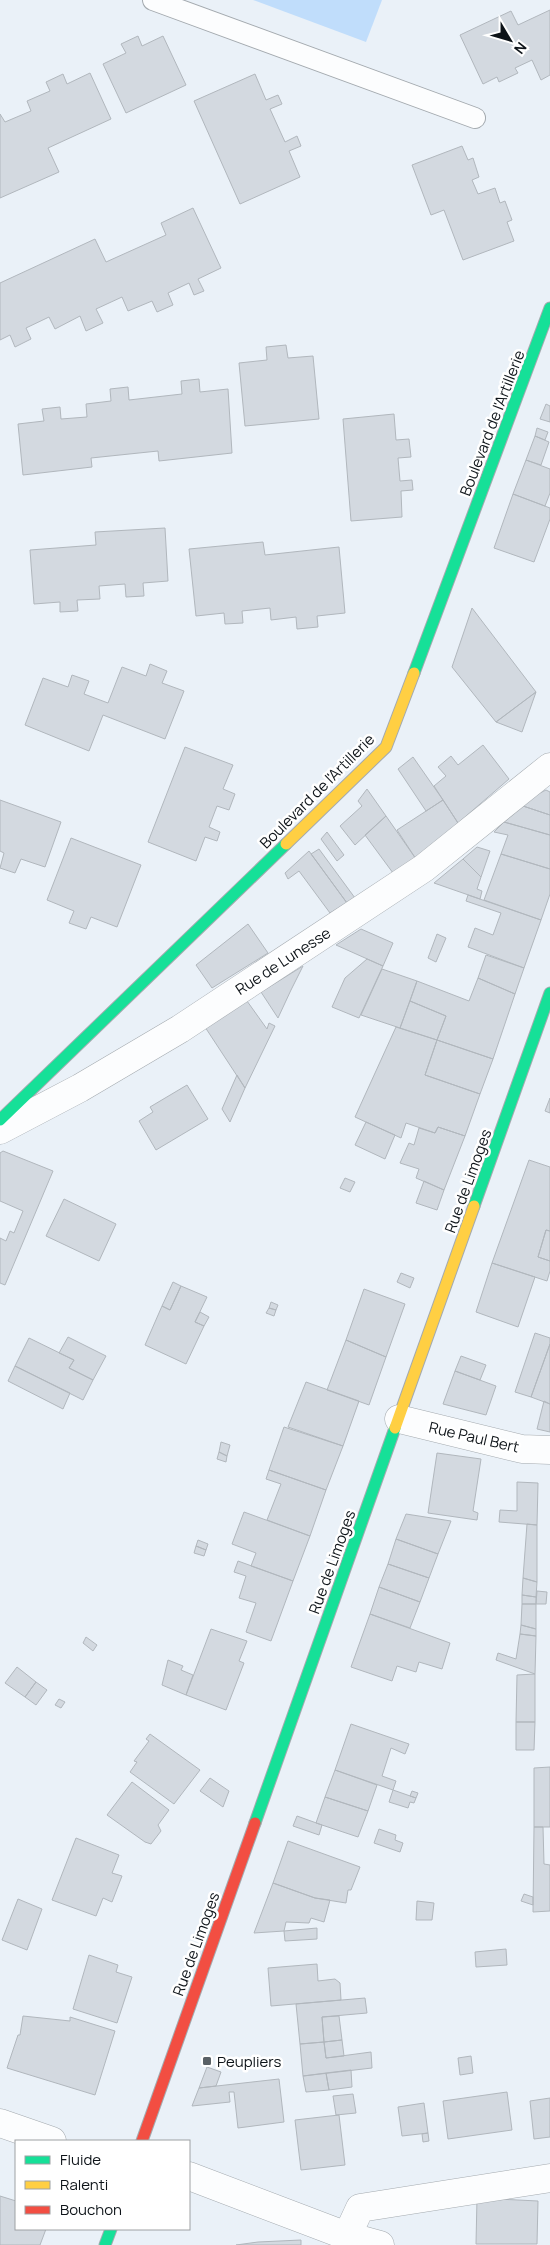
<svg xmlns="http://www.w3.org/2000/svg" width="550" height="2245" viewBox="0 0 550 2245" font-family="Manrope,sans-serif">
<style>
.green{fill:#c0ddfb}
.building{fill:#d3d9e0;stroke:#b1b7bd}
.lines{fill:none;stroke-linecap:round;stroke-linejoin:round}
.lane-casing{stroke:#a4aaaf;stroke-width:22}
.street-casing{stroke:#a4aaaf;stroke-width:29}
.fast-casing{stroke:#a4aaaf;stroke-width:13}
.slow-casing{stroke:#a4aaaf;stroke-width:13}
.jam-casing{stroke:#a4aaaf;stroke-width:13}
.lane{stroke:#fcfdfe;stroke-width:20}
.street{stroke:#fcfdfe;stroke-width:28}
.fast{stroke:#16e098;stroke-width:11}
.slow{stroke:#ffcf43;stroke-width:11}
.jam{stroke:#f24e42;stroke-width:11}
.poi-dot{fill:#5a6166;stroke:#fff;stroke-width:2}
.labels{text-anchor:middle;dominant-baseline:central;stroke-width:5;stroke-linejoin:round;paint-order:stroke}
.street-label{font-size:15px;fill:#0d1318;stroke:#fff}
.poi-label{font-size:15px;fill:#0d1318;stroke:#fff;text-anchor:start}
</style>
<rect width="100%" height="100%" fill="#eaf1f8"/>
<path class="green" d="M253 0H382L366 42Z"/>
<path class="building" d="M550 10V75L541 80 532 60 515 68 518 73 499 82 497 77 483 84 460 35 511 11 518 25Z
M138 36 142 46 163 36 186 85 126 113 103 64 126 53 121 44Z
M90 73 111 119 48 148 59 172 0 198V114L5 122 31 111 27 101 50 91 46 82 63 74 67 84Z
M255 74 266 100 278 95 282 104 270 109 285 142 297 136 301 146 289 151 300 177 240 204 194 101Z
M462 146 468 160 473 158 479 177 472 180 478 194 495 188 500 203 505 201 512 220 507 222 514 241 463 260 444 210 431 215 412 165Z
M193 208 221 268 198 279 204 291 194 295 189 283 168 293 173 305 157 312 152 301 128 311 122 297 96 309 103 323 86 331 80 316 55 329 49 317 26 328 31 339 15 347 10 335 0 340V283L95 239 106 262 166 235 161 223Z
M286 345 288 358 313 356 319 419 245 426 239 363 267 360 266 347Z
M199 379 200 392 228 389 232 453 159 461 158 451 91 458 92 467 23 475 18 424 44 421 42 409 60 407 61 419 87 417 86 404 111 401 110 389 128 387 129 400 182 394 181 381Z
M546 404 550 406V422L540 419Z
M394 414 396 440 409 439 411 457 398 458 400 481 412 480 413 490 401 491 402 517 351 521 343 419Z
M537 428 548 432 545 440 535 436Z
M535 436 549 442 541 465 526 460Z
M526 460 550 469V493L545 506 513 494Z
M513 494 550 508V519L534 562 494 548Z
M165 528 168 581 143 583 144 596 126 597 125 584 99 586 100 599 77 600 78 611 60 612V602L34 604 30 550 96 545 95 532Z
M263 542 265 555 339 547 345 613 317 616 318 627 297 629 296 617 271 620 270 608 242 611 243 623 225 624 224 613 196 616 189 549Z
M472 608 536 692 496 722 452 667Z
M150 664 167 671 162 683 184 691 165 739 103 715 89 751 25 725 43 678 68 687 72 675 89 681 84 694 108 703 122 667 146 676Z
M536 692 522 732 496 722Z
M483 745 509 779 458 823 434 786 446 776 438 767 451 756 458 765Z
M185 747 233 765 223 789 235 794 229 810 217 806 209 827 220 832 217 841 205 837 196 861 148 842Z
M413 757 443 800 426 811 398 769Z
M367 789 386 816 355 845 340 826 362 806 358 801Z
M546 790 550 792V815L523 806 534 796Z
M0 800 61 822 45 867 21 859 15 873 0 868 4 853 0 851Z
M443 800 458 823 416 859 397 830Z
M523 806 550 815V835L504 822Z
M386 816 416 859 393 873 365 835Z
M504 822 550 835V869L501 854 508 835 494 832Z
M327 832 344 855 337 861 321 839Z
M71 838 141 865 117 927 91 917 86 929 69 923 74 911 47 900Z
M477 847 490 851 481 877 463 859Z
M319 849 355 898 347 903 311 854Z
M309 851 347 903 330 913 299 871 288 879 285 873Z
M501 854 550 869V894L541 920 484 900Z
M463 859 481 877 477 889 482 891 480 899 434 883Z
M468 895 541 920 524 968 468 947 475 928 493 935 501 913 466 901Z
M248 924 268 953 212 988 196 965Z
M361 929 393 943 383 966 336 945Z
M437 934 446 938 436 962 428 958Z
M486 955 524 968 515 994 478 978Z
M367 959 383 966 359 1018 332 1007 345 978Z
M303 966 291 990 278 1018 261 992Z
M382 969 417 981 400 1028 361 1015Z
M478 978 515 994 493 1059 437 1040 446 1016 410 1001 417 981 469 1001Z
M247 1001 267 1029 269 1023 275 1026 245 1088 205 1027Z
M410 1001 446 1016 437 1040 400 1028Z
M396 1027 437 1040 425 1075 480 1094 465 1136 438 1127 435 1133 406 1123 401 1138 355 1117Z
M437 1040 493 1059 480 1094 425 1075Z
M237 1075 245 1088 230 1122 222 1109Z
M187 1085 208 1119 156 1150 139 1121 153 1112 150 1107Z
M550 1098V1113L545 1111Z
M366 1122 395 1135 385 1159 355 1145Z
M438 1127 465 1136 444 1190 416 1178 419 1169 400 1163 409 1143 414 1145 419 1128 435 1133Z
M3 1151 53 1171 5 1285 0 1283V1238L6 1241 10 1231 14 1233 23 1211 0 1201V1153Z
M529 1160 550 1167V1231L546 1230 538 1257 550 1261V1271L547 1281 492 1263Z
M345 1178 355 1182 350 1192 340 1188Z
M424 1181 444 1190 437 1210 416 1203Z
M64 1199 116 1224 99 1261 46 1236Z
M546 1230 550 1231V1261L538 1257Z
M492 1263 535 1277 518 1327 476 1312Z
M401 1273 414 1278 410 1288 397 1282Z
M173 1282 181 1286 170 1310 162 1306Z
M181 1286 207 1297 195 1322 204 1326 186 1364 145 1345 162 1306 170 1310Z
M364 1289 405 1304 386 1357 346 1340Z
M271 1302 278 1305 276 1310 269 1308Z
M269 1308 276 1310 274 1316 266 1313Z
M200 1312 209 1317 204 1326 195 1322Z
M535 1333 550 1338V1344L531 1397 515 1392Z
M68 1337 106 1356 93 1380 69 1368 74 1360 59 1353Z
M29 1338 74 1360 69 1368 93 1380 83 1400 15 1366Z
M346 1340 386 1357 369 1405 327 1390Z
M550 1344V1404L531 1397Z
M461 1356 486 1365 480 1380 455 1371Z
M15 1366 70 1393 63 1409 8 1381Z
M455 1371 496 1386 486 1415 443 1404Z
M306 1382 359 1401 343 1446 288 1427Z
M544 1401 550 1404V1432L537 1429Z
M284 1427 343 1446 326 1490 269 1470Z
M221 1442 230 1445 227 1456 219 1452Z
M219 1452 227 1456 226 1462 217 1459Z
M437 1453 481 1459 473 1511 478 1513 477 1520 428 1513Z
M269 1470 326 1490 310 1536 267 1520 281 1484 266 1479Z
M517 1482 538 1483 537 1525 499 1522 500 1510 517 1511Z
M244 1512 310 1536 293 1581 251 1566 256 1553 232 1544Z
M406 1514 451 1521 438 1554 396 1539Z
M527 1524 537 1525V1582L523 1578Z
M396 1539 438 1554 429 1578 388 1564Z
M198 1540 208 1544 206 1550 196 1546Z
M196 1546 206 1550 204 1556 194 1553Z
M238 1561 293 1581 271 1641 246 1632 256 1603 239 1598 246 1576 234 1572Z
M388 1564 429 1578 420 1602 379 1587Z
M523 1578 537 1582 536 1597 522 1595Z
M379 1587 420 1602 410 1628 370 1614Z
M537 1591 547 1592 546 1604H536Z
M522 1595 536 1597V1604H522Z
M522 1604H536V1629L521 1625Z
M370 1614 450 1643 442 1669 419 1662 416 1672 397 1666 392 1681 351 1667Z
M521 1625 536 1629V1636L520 1634Z
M211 1629 247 1641 239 1661 244 1663 226 1710 186 1695Z
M520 1634 536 1636 535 1674 496 1660 498 1653 516 1659Z
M86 1637 97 1645 93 1651 83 1643Z
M168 1660 183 1666 181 1670 193 1675 186 1695 162 1685Z
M17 1667 36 1682 25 1697 5 1683Z
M535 1674V1722H516L517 1675Z
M36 1682 47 1690 36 1705 25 1697Z
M59 1699 65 1702 61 1708 55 1705Z
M516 1722H535L534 1750H516Z
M351 1724 409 1744 405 1754 391 1748 382 1776 396 1781 393 1790 335 1770Z
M150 1734 200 1770 174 1804 130 1772 137 1762 134 1761 149 1741 146 1739Z
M550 1767V1827H534V1768Z
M335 1770 377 1785 368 1811 325 1797Z
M210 1778 229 1791 223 1807 200 1791Z
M132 1782 169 1810 158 1825 161 1831 151 1844 145 1842 107 1815Z
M393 1790 416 1798 414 1803 410 1802 408 1808 389 1802Z
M412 1791 418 1793 416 1798 410 1796Z
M325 1797 368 1811 358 1837 316 1823Z
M297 1816 322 1825 319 1835 293 1826Z
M534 1827H543L544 1864 550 1865V1911L533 1912Z
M379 1829 396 1835 395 1840 403 1843 400 1852 374 1843Z
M76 1838 119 1855 112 1873 122 1876 112 1902 103 1898 96 1916 52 1900Z
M288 1841 360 1867 351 1890H348L346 1903 315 1898 273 1883Z
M273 1883 315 1898 330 1900 324 1922 311 1918 309 1923 286 1922 284 1931 254 1933Z
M524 1894 533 1897V1905L521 1901Z
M18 1899 42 1909 27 1950 2 1940Z
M417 1901 434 1903 432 1920H416Z
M317 1928V1939L285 1941 284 1931Z
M506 1949 507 1965 476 1967 475 1952Z
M89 1955 118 1965 116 1972 132 1977 117 2023 73 2009Z
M317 1964 318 1981 335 1979 340 1983 341 2000 271 2006 268 1968Z
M365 1998 367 2013 322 2017 324 2042 300 2044 296 2004Z
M23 2016 70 2021V2017L115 2031 95 2095 7 2068 18 2035H20Z
M339 2016 342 2040 324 2042 322 2017Z
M342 2040 344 2056 326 2058 324 2042Z
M324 2042 326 2058 371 2052 372 2068 303 2076 300 2044Z
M471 2056 473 2073 460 2075 458 2058Z
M207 2067 221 2072 216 2086 199 2088Z
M351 2070 352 2087 329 2090 326 2073Z
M326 2073 329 2090 306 2092 303 2076Z
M279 2079 284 2122 238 2128 234 2092H229L230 2102 192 2106 199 2088Z
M507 2092 512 2130 448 2139 443 2101Z
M353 2094 356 2113 336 2115 333 2096Z
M550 2098V2137L534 2139 530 2101Z
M424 2103 428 2133 402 2136 398 2107Z
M339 2115 345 2165 301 2170 295 2120Z
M428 2133 429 2141 423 2142 422 2134Z
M0 2196 16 2201V2229H46L40 2245H0Z
M477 2198 538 2201 537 2244H476Z
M301 2240V2245H236L258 2242Z"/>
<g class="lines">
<defs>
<path id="lane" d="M153 0 475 118"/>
<path id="street" d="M0 1130 80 1088 180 1029 424 868 550 767
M399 1419 522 1449 550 1450
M0 2123 52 2141
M189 2176 347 2236 380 2245
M347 2236 360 2208 550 2178"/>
<path id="fast" d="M414 673 550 308
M0 1120 286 844
M474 1206 550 993
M255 1823 395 1428
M105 2245 111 2229"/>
<path id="slow" d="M286 844 386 747 414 673
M395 1428 474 1206"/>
<path id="jam" d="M142 2141 255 1823"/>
</defs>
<use href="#lane" class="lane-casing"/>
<use href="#street" class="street-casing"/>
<use href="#fast" class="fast-casing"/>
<use href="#slow" class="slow-casing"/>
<use href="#jam" class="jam-casing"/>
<use href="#lane" class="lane"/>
<use href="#street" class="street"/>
<use href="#fast" class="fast"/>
<use href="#slow" class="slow"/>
<use href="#jam" class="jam"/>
</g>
<rect class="poi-dot" x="202" y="2056" width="10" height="10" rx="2.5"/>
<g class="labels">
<g class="street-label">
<text transform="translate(492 423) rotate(-69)">Boulevard de l'Artillerie</text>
<text transform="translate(317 791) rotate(-45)">Boulevard de l'Artillerie</text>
<text transform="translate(283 961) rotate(-33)">Rue de Lunesse</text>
<text transform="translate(468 1181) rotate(-70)">Rue de Limoges</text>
<text transform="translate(474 1437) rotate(13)">Rue Paul Bert</text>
<text transform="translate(332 1562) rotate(-70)">Rue de Limoges</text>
<text transform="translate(196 1944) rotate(-70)">Rue de Limoges</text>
</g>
<g class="poi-label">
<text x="217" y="2061">Peupliers</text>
</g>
</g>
<rect x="15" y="2140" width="175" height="90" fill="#ffffff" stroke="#9ea1a3"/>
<rect x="25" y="2156" width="25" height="8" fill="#16e098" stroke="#9ea1a3"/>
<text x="60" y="2165" font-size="15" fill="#0d1318">Fluide</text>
<rect x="25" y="2181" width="25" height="8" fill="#ffcf43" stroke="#9ea1a3"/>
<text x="60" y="2190" font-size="15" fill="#0d1318">Ralenti</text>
<rect x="25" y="2206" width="25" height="8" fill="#f24e42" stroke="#9ea1a3"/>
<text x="60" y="2215" font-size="15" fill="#0d1318">Bouchon</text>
<g transform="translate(510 40) rotate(128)" stroke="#ffffff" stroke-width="4" paint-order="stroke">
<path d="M0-4L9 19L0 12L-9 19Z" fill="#0d1318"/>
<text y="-8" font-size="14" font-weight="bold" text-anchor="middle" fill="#0d1318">N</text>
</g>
</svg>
